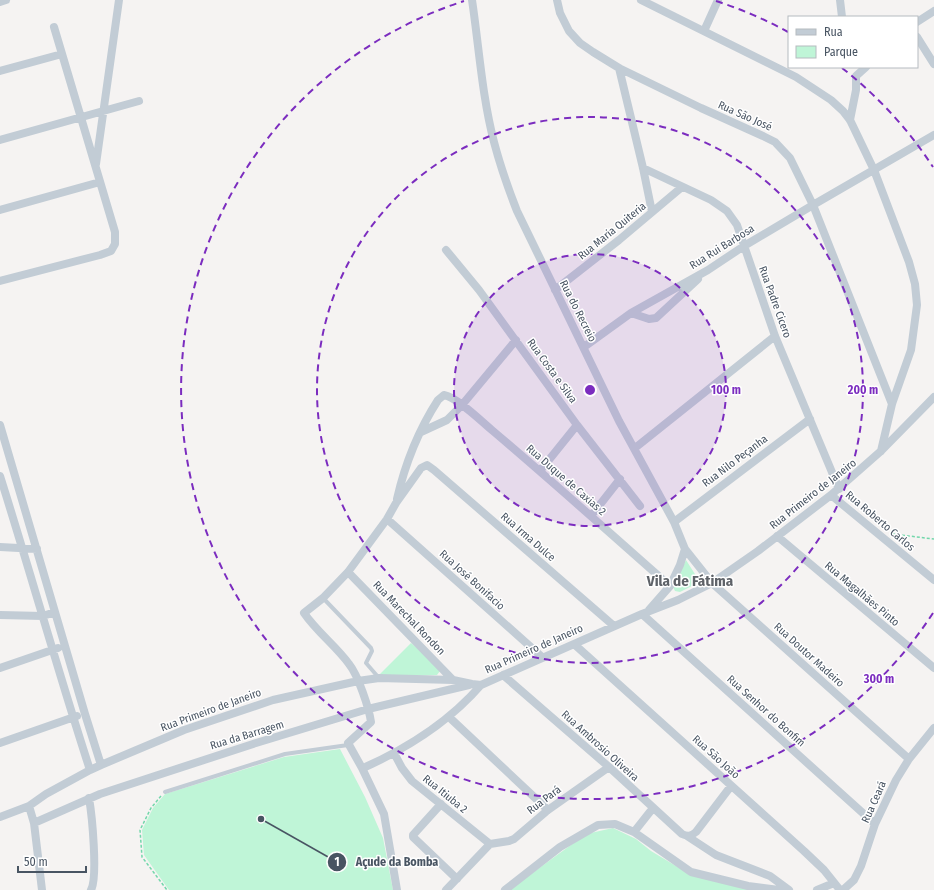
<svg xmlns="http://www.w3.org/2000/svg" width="934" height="890" viewBox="0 0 934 890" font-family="'Fira Sans Condensed',sans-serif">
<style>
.green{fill:#bff5d7}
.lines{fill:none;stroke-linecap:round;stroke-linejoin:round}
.path{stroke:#73d7ab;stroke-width:1.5;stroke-dasharray:3 2;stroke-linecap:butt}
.service{stroke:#c2ccd5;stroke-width:4}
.minor{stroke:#c2ccd5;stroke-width:8}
.ring{fill:none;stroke:#7b2cbf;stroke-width:2;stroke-dasharray:7 5}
.labels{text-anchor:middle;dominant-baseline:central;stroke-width:3;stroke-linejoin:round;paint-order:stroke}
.street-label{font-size:11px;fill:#485462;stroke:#fff}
.district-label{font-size:15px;font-weight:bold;fill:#5e6268;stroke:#fff}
.centre{fill:#7b2cbf;stroke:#fff;stroke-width:2}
.ring-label{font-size:12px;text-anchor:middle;font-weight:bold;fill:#7b2cbf;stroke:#fff;stroke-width:3;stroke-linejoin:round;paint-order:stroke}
.leader{fill:none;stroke:#485462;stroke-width:1.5}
.callout-dot{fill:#485462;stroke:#fff;stroke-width:1.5}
.mark-label{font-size:12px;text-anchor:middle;font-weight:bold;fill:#fff}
.callout-label{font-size:12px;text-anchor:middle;font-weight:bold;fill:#485462;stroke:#fff;stroke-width:3;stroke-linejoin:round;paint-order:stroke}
</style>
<rect width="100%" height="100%" fill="#f5f3f2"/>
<path class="green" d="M686 560 700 582 680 592 675 591 673 587Z
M411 643 436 664 440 671 437 675 377 677Z
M340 749 365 797 383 838 393 890H169L144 855 142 830 153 808 165 794 284 757Z
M613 828 636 839 651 851 691 875 759 890H509L586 834Z"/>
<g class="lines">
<path class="path" d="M892 534 934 539
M161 796 151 808 140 830 142 857 167 890"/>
<path class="service" d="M323 598 371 648 372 651 366 663 379 678
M165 792 285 754 348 745"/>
<path class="minor" d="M472 0C479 47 482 96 494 142 500 165 508 188 517 211L619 421 674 522 685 549 680 565 670 586 649 610
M557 0 560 13 569 31 580 43 593 52 619 68 701 108 763 136 775 142 790 158 813 205 892 404
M641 0 796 77 831 100 843 111 850 120 874 170 909 262 915 284 917 305 911 350 892 404 881 451
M840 0 842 17
M0 2 6 0
M917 22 934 11
M704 31 718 0
M917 37 934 64
M619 68 643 168 652 212
M0 71 62 54
M850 120 856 90V76L866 67
M0 140 139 101
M96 164 119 0
M643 168 711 200 727 211 737 225 775 336 839 489
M0 210 100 182
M446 250 479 290 577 425 640 506
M0 281 100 255 111 251 115 244V232L54 27
M555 290 619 240 682 187
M631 313 649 319 656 318 698 279
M584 347 631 313 708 270 744 246 813 205 934 135
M0 425 85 714 101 765
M421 432 447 420 462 405 516 340
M635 448 775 336
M540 471 577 425
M0 476C31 574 58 672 90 770
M831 495 934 580
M397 499C405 464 418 431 438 400L444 395C457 397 482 422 493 431 553 482 611 534 670 586
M591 516 620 479
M387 519 542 657
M674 522 810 419
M777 536 934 668
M0 547 37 549
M685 549 712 583 909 759
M348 572 453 680
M642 614 875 824
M0 615 43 616 55 612
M574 644 804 851 824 870 840 890
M0 668 58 648
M503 675 609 767 682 834C688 837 691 836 696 832L731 786
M449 717 548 810
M0 743 77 716
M394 753 402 768 412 781 490 844
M364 772 363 768C408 748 449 722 481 685
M89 798C92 815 98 877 91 890
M441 804 413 835V837L457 879
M29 806 34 823 42 890
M0 817 29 806 46 794 90 770 101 765 184 730 273 700 358 681 379 678 453 680 472 684 481 685 642 614 678 600 712 583 758 551 831 495 881 451 934 397
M34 823 100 794 256 743 368 709 469 685
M634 832 653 808
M687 836 716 855 770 876 789 890
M490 844 509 841 514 839 548 810 609 767
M397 890 384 814 362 768 348 743 371 722C369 708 358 675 349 664 336 646 317 632 304 613L323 598 348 572 387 519 396 503 421 468 427 465 434 470 614 626
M446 890 490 844
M505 890 560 847 598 825 615 824 634 832 691 872 748 886 779 890
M817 890 834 883
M843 890 854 880 861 866 875 824 896 780 909 759 934 728"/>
</g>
<circle cx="590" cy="390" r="136" fill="#7b2cbf" fill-opacity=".12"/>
<g class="ring">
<circle cx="590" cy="390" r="136"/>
<circle cx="590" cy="390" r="273"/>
<path d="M933 613A409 409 0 1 1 464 1M716 1A409 409 0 0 1 788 32M842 68A409 409 0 0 1 933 167"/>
</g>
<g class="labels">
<g class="street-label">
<text transform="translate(745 116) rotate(24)">Rua São José</text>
<text transform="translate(612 231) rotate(-39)">Rua Maria Quiteria</text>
<text transform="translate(722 247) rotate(-32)">Rua Rui Barbosa</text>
<text transform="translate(775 302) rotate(70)">Rua Padre Cicero</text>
<text transform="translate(578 311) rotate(63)">Rua do Recreio</text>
<text transform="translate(552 371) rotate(54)">Rua Costa e Silva</text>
<text transform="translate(735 461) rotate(-37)">Rua Nilo Peçanha</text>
<text transform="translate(566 480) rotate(41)">Rua Duque de Caxias 2</text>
<text transform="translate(813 494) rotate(-38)">Rua Primeiro de Janeiro</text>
<text transform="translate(880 521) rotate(40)">Rua Roberto Carlos</text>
<text transform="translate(528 537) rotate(41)">Rua Irma Dulce</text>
<text transform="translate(472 580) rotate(42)">Rua José Bonifacio</text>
<text transform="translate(862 594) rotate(40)">Rua Magalhães Pinto</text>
<text transform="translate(409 618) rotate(46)">Rua Marechal Rondon</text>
<text transform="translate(534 649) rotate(-24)">Rua Primeiro de Janeiro</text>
<text transform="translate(809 655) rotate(42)">Rua Doutor Madeiro</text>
<text transform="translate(211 710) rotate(-20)">Rua Primeiro de Janeiro</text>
<text transform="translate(766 711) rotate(42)">Rua Senhor do Bonfim</text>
<text transform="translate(247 735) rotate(-17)">Rua da Barragem</text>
<text transform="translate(600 746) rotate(42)">Rua Ambrosio Oliveira</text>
<text transform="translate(716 757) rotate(42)">Rua São João</text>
<text transform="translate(445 794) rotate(39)">Rua Itiuba 2</text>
<text transform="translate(544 800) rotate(-37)">Rua Pará</text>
<text transform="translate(874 802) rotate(-66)">Rua Ceará</text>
</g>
<g class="district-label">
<text x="690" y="581">Vila de Fátima</text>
</g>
</g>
<circle cx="590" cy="390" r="6" class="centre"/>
<g class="ring-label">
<text x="726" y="394">100 m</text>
<text x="863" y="394">200 m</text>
<text x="879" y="683">300 m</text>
</g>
<path class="leader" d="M261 819L337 862"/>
<g class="callout-dot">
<circle cx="261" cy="819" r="4"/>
<circle cx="337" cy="862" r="10"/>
</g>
<g class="mark-label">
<text x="337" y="866">1</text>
</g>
<g class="callout-label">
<text x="397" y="866">Açude da Bomba</text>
</g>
<rect x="788" y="16" width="130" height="52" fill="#ffffff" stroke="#b6bbc0"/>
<rect x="796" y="29" width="20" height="6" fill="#c2ccd5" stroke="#b6bbc0"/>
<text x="824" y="36" font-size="12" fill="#485462">Rua</text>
<rect x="796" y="46" width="20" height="12" fill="#bff5d7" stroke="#b6bbc0"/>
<text x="824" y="56" font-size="12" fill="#485462">Parque</text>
<path d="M18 866v6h68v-6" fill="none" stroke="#485462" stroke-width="2"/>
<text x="24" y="866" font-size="12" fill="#485462" stroke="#ffffff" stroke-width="3" paint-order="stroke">50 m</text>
</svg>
